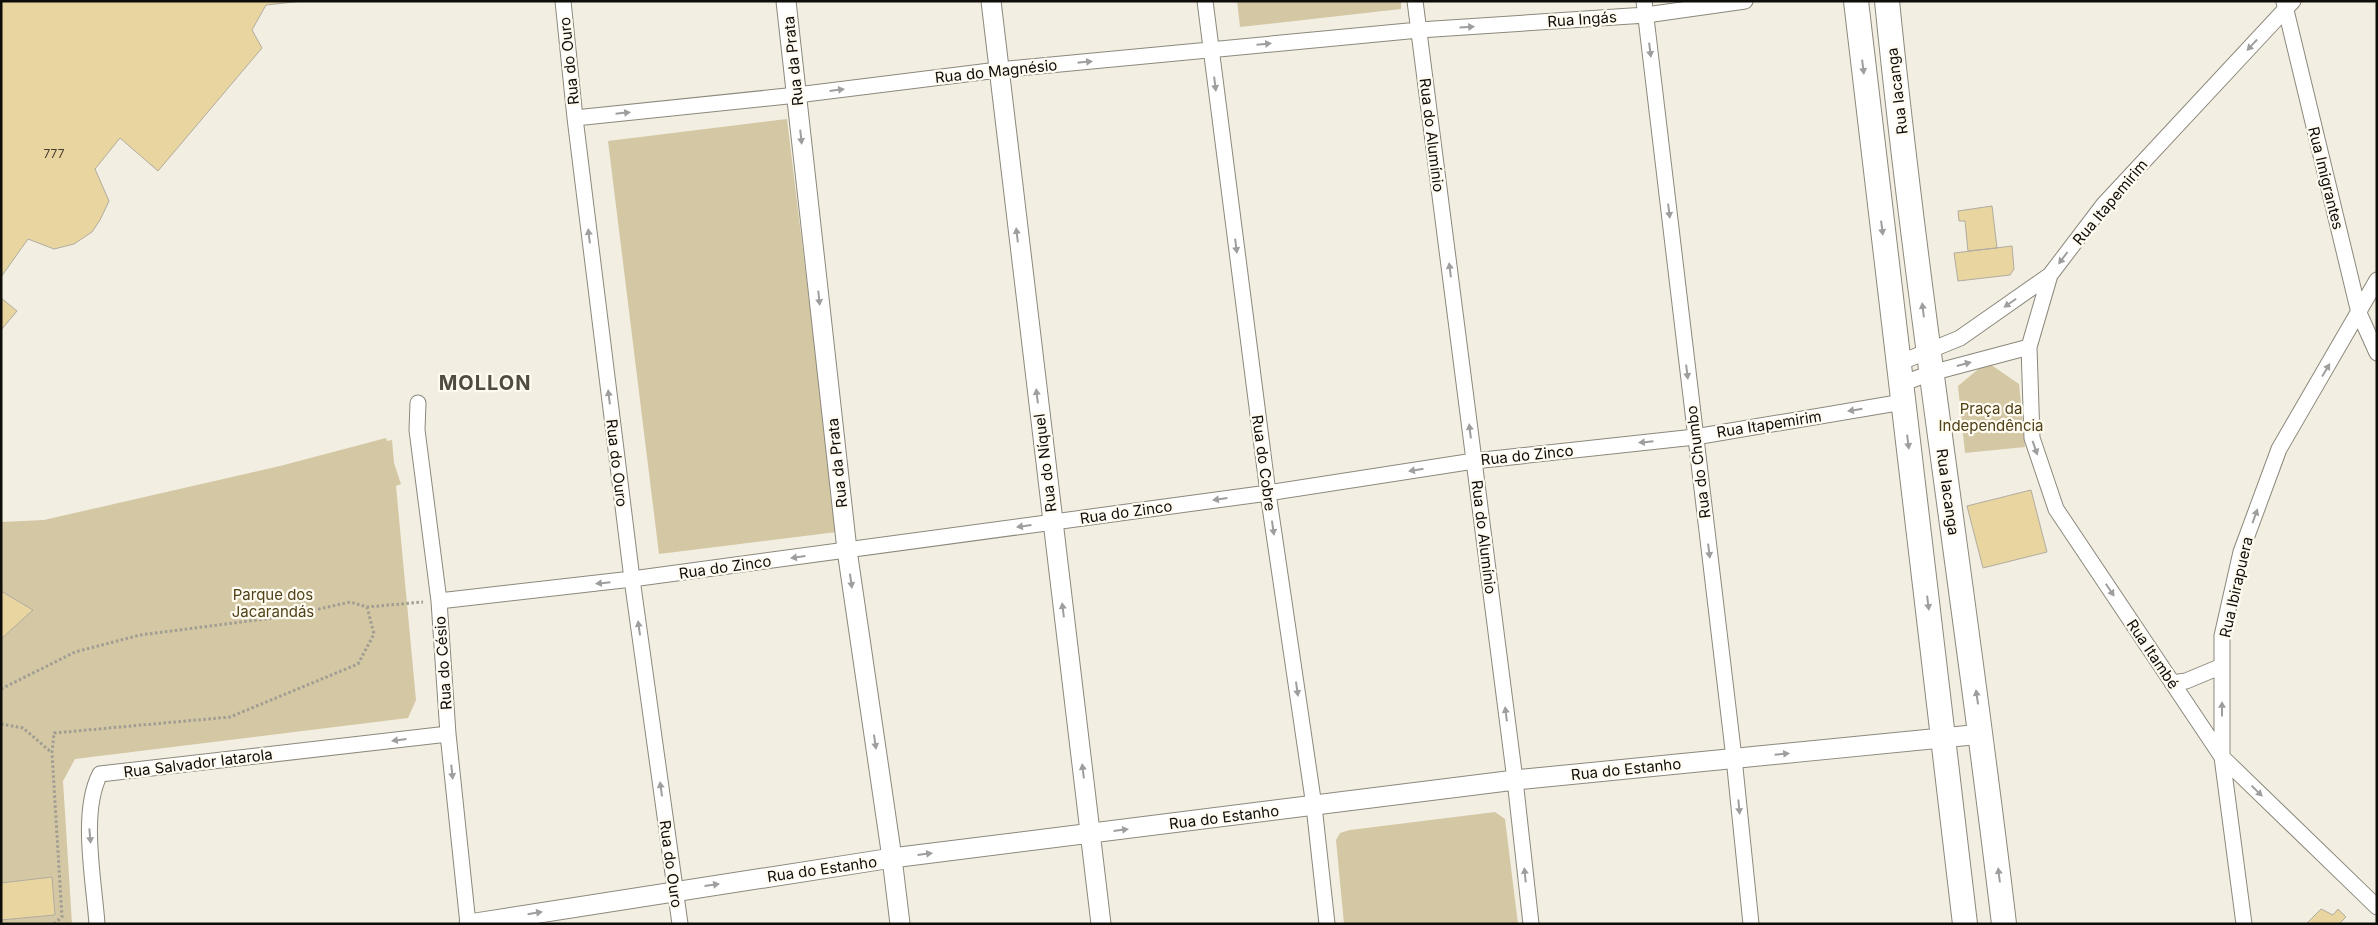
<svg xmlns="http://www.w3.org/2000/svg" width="2378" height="925" viewBox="0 0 2378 925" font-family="Inter,sans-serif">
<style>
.green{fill:#d4c7a4}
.building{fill:#e9d5a0;stroke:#b0aca0}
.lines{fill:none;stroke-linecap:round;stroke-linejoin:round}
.minor-casing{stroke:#8c887c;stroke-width:17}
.tertiary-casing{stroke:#8c887c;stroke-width:21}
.primary-casing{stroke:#8c887c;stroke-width:26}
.path{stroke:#a09d93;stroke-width:3;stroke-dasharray:2.5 2.5;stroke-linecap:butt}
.minor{stroke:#fff;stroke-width:15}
.tertiary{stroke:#fff;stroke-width:19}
.primary{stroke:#fff;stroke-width:24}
.oneway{fill:#9f9e9d}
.labels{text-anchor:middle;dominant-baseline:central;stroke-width:4.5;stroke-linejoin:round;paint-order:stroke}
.number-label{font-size:12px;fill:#463f2f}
.street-label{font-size:15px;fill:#0f0d09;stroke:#fffbf1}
.park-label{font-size:15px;fill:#4f4118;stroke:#fffbf1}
.district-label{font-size:20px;font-weight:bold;letter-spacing:1px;fill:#4f4b40;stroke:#fffbf1}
</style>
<rect width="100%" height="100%" fill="#f2eee1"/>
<path class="green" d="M1237 1H1401V9L1240 27Z
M787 119 837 532 659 554 608 141Z
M1987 362 2019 384 2025 447 1965 453 1958 386Z
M386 438 387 441 392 440 394 463 401 484 396 486 416 700 408 718 75 759 63 781 72 924H1V522L44 520 280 466Z
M1495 812 1505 819 1518 924H1344L1336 840 1340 833 1350 830Z"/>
<path class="building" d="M1 1H303L266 5 252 30 262 48 158 171 120 138 95 169 109 201 100 220 92 232 74 244 54 249 28 239 1 277Z
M1992 206 1997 248 1968 251 1965 221H1959L1958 211Z
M2012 246 2014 269 2010 275 1958 281 1954 253Z
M1 298 17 311 1 330Z
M2031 490 2047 552 1983 568 1967 506Z
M1 591 33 610 1 639Z
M52 877 55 915 1 920V883Z
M2321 909 2333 915 2338 909 2346 917 2339 924H2306Z"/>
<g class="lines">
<defs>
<path id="minor" d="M563 1 575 118 632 579 680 924
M1205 1 1268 493 1314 806 1327 924
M1415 1 1515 780 1531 924
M1644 1 1734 758 1751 924
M2284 2 2359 313 2377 353
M575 118 797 95 998 70 1419 30 1646 15 1745 1
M2050 275 2029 347 2032 438 2056 509 2222 757 2377 907
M1899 363 1960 338 2050 275 2104 204 2293 1
M1901 384 1931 373 2029 347
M418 403 417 430 439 601 448 734 468 924
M439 601 632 579 1268 493 1474 461 1695 437 1903 402
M2172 683 2186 681 2222 666
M97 924C94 881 80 812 100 774L448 734
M2244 924 2222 757V636L2241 552 2279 449 2377 280"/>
<path id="tertiary" d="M786 1 847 550 892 858 900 924
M991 1 1101 924
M469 924 892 858 1515 780 1982 734"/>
<path id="primary" d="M1856 1 1965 924
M1887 1C1918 310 1968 616 2004 924"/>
</defs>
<use href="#minor" class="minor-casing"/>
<use href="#tertiary" class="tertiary-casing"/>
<use href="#primary" class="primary-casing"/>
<path class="path" d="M1 689 75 652 140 635 288 616 350 602 367 607 423 602
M1 724 23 728 51 752
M54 924 62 917 52 753 54 733 230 717 358 664 374 634 367 607"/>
<use href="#minor" class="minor"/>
<use href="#tertiary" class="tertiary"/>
<use href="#primary" class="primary"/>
</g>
<defs><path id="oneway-solid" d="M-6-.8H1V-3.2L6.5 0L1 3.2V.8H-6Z" transform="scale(1.25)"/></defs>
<g class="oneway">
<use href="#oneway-solid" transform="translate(1467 27) rotate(-4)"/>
<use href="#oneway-solid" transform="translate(1264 44) rotate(-5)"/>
<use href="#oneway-solid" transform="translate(2252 45) rotate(133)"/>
<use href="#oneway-solid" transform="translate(1650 50) rotate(83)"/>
<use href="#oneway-solid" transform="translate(1085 62) rotate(-6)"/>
<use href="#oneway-solid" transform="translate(1863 67) rotate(83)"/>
<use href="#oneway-solid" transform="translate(1215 84) rotate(83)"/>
<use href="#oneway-solid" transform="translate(837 90) rotate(-7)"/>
<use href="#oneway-solid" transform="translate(623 113) rotate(-6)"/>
<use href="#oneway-solid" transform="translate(801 137) rotate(84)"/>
<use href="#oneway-solid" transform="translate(1669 211) rotate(83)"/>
<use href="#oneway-solid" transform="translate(1882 228) rotate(83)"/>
<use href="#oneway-solid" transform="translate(1017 235) rotate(-97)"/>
<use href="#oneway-solid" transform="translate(589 236) rotate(-97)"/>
<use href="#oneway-solid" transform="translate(1236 246) rotate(83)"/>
<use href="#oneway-solid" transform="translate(2063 258) rotate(127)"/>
<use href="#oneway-solid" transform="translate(1450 270) rotate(-97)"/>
<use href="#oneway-solid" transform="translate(819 298) rotate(84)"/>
<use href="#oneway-solid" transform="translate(2010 303) rotate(145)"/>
<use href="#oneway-solid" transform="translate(1923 310) rotate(-97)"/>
<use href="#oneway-solid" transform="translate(1964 364) rotate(-15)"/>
<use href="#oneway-solid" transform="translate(2326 370) rotate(-59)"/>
<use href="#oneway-solid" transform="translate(1687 372) rotate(83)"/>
<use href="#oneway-solid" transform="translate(1037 396) rotate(-97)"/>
<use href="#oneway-solid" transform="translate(609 397) rotate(-97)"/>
<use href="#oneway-solid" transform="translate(1855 410) rotate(171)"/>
<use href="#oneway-solid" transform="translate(1470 431) rotate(-97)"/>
<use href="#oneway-solid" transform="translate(1646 442) rotate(174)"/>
<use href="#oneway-solid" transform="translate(1908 442) rotate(83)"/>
<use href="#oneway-solid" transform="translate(2035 448) rotate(71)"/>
<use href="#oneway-solid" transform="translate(1416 470) rotate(171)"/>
<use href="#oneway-solid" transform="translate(1220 499) rotate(172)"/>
<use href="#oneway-solid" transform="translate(2255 516) rotate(-70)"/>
<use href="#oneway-solid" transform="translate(1024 526) rotate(172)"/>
<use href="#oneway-solid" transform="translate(1273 528) rotate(82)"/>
<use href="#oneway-solid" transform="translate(1709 551) rotate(83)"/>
<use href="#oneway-solid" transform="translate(798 557) rotate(172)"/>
<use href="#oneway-solid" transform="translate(851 581) rotate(82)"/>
<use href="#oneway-solid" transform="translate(603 583) rotate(174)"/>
<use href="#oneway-solid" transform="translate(2110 590) rotate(56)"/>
<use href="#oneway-solid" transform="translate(1928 603) rotate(83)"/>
<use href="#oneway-solid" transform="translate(1063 610) rotate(-97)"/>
<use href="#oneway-solid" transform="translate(639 628) rotate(-98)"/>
<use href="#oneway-solid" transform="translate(1297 689) rotate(82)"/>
<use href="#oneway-solid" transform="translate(1977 697) rotate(-98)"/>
<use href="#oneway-solid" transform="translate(2222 709) rotate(-90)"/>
<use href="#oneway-solid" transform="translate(1506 714) rotate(-97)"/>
<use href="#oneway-solid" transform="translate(399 740) rotate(173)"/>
<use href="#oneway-solid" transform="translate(875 742) rotate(82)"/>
<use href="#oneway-solid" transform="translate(1782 754) rotate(-6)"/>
<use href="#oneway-solid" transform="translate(1083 771) rotate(-97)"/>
<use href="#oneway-solid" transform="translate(452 772) rotate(84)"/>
<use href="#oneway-solid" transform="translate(661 789) rotate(-98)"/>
<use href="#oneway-solid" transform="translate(2257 791) rotate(44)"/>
<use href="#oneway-solid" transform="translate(1739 807) rotate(85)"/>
<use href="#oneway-solid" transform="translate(1121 830) rotate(-7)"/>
<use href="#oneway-solid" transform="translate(90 836) rotate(85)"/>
<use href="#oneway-solid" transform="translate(925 854) rotate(-7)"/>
<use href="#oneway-solid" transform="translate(1525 875) rotate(-96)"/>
<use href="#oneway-solid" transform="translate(1999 875) rotate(-97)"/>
<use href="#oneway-solid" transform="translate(712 885) rotate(-8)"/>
<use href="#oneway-solid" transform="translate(535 913) rotate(-9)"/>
</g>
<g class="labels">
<g class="number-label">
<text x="54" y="153">777</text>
</g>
<g class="street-label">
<text transform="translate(1582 19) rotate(-4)">Rua Ingás</text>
<text transform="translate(569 61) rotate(-96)">Rua do Ouro</text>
<text transform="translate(793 61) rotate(-96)">Rua da Prata</text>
<text transform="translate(996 71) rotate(-6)">Rua do Magnésio</text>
<text transform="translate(1897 91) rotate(-97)">Rua Iacanga</text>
<text transform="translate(1432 135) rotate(83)">Rua do Alumínio</text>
<text transform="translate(2326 178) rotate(76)">Rua Imigrantes</text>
<text transform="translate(2110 202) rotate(-50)">Rua Itapemirim</text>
<text transform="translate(1769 424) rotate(-9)">Rua Itapemirim</text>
<text transform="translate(1527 455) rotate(-6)">Rua do Zinco</text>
<text transform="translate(1698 462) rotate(-97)">Rua do Chumbo</text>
<text transform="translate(617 463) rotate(83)">Rua do Ouro</text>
<text transform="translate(837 463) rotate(-96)">Rua da Prata</text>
<text transform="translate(1045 463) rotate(-97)">Rua do Níquel</text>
<text transform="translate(1264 463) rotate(82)">Rua do Cobre</text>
<text transform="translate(1948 492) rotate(82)">Rua Iacanga</text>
<text transform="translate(1126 512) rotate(-8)">Rua do Zinco</text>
<text transform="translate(1484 537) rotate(83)">Rua do Alumínio</text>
<text transform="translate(725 567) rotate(-8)">Rua do Zinco</text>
<text transform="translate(2236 587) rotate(-77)">Rua Ibirapuera</text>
<text transform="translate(2153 654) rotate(56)">Rua Itambé</text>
<text transform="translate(443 663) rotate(-94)">Rua do Césio</text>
<text transform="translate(198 763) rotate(-7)">Rua Salvador Iatarola</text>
<text transform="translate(1626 769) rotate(-6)">Rua do Estanho</text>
<text transform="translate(1224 817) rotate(-7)">Rua do Estanho</text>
<text transform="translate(671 864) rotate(82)">Rua do Ouro</text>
<text transform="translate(822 869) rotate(-8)">Rua do Estanho</text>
</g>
<g class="park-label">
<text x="1991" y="408">Praça da<tspan x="1991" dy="17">Independência</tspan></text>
<text x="273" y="594">Parque dos<tspan x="273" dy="17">Jacarandás</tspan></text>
</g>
<g class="district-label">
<text x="485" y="383">MOLLON</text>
</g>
</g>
<rect width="2378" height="925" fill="none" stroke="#0f0d09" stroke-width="5"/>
</svg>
